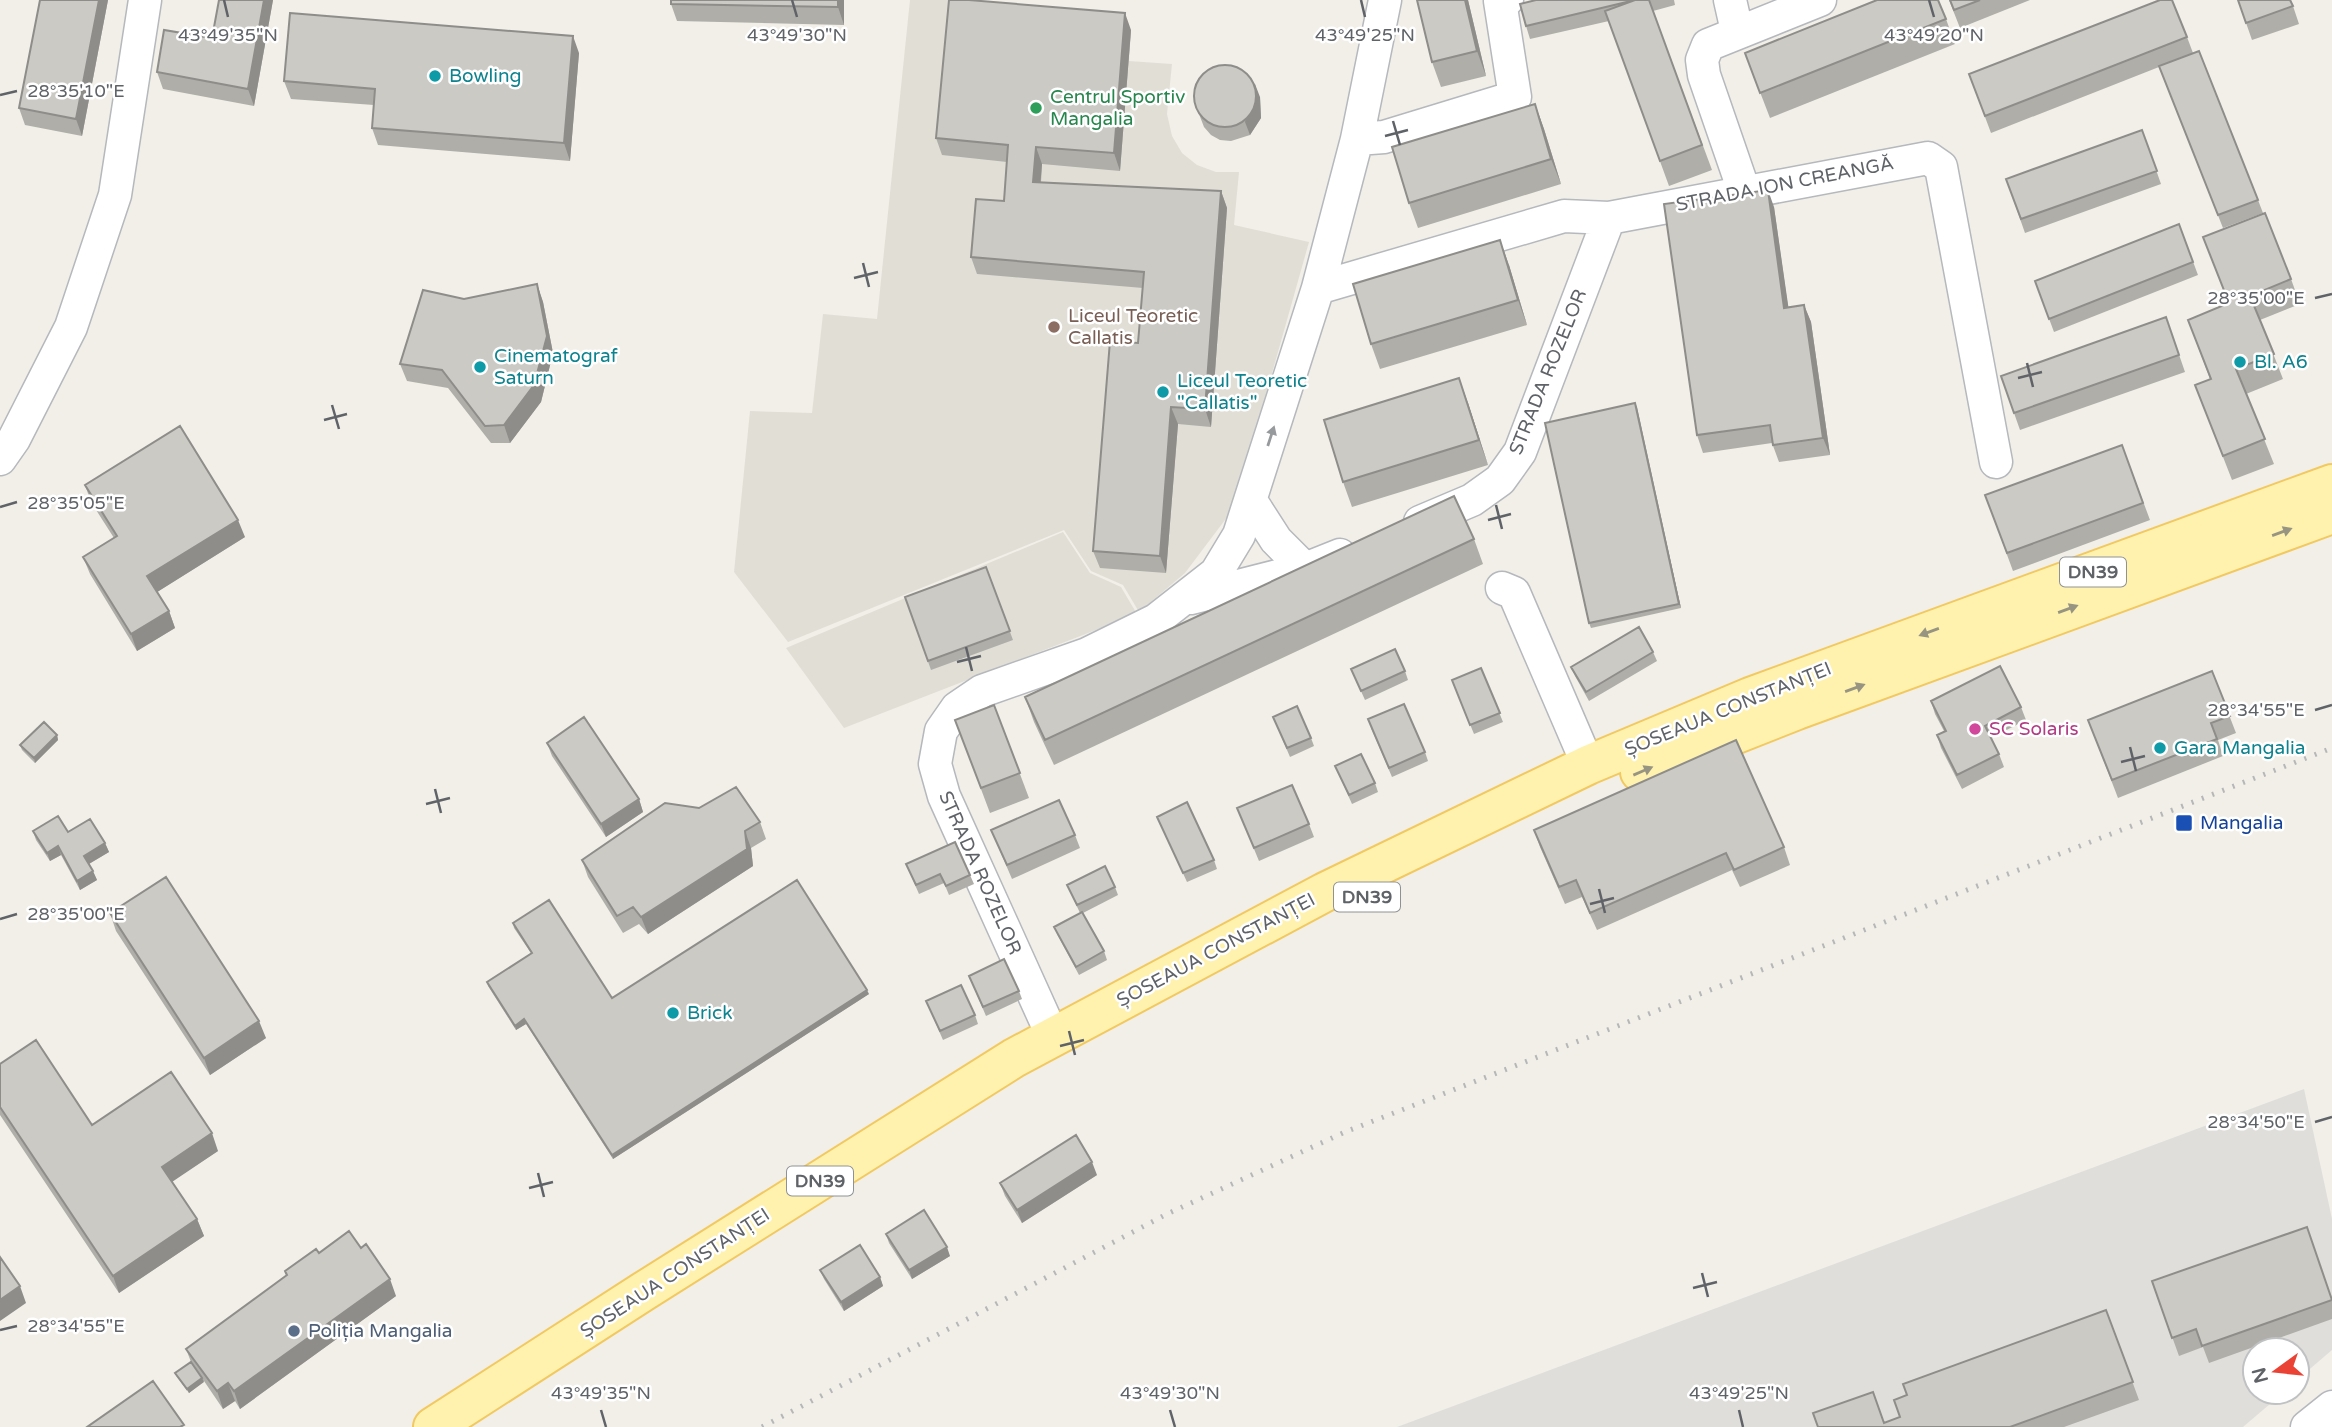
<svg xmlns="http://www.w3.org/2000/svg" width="2332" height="1427" viewBox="0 0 2332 1427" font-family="'Varela Round',sans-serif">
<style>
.industrial{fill:#e0deda}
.education{fill:#e1ded6}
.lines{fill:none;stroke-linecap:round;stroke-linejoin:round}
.minor-casing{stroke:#b5b8bc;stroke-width:35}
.major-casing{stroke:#f2c960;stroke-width:42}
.minor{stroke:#fff;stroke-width:32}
.major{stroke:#fff2af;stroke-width:38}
.rail{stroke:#b6b7b8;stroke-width:5;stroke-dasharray:2 9;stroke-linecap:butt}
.wall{fill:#afaea9}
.shaded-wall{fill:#8f8d8a}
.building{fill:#cccac5;stroke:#8f8d8a;stroke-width:2}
.oneway{fill:#979a9d}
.oneway2{fill:#979581}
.ticks{fill:none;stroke:#5f6368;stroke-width:2.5}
.culture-dot{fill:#0f9aa8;stroke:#fff;stroke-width:2.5}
.leisure-dot{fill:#2e9e5b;stroke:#fff;stroke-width:2.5}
.education-dot{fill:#8d6e63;stroke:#fff;stroke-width:2.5}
.hotel-dot{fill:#d1479c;stroke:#fff;stroke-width:2.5}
.transit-dot{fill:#1a4fb4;stroke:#fff;stroke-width:2.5}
.service-dot{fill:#5c6f8a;stroke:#fff;stroke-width:2.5}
.labels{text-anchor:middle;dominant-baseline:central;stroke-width:5;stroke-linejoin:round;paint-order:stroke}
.shield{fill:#fff;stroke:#8f9295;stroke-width:2}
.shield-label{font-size:18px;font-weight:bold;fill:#5f6368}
.culture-label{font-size:19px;fill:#0d838f;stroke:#fff;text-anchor:start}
.leisure-label{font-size:19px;fill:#27864d;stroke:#fff;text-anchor:start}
.street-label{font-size:19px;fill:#5f6368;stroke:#fff}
.education-label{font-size:19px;fill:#785e54;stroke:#fff;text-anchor:start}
.hotel-label{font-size:19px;fill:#b23c85;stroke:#fff;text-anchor:start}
.transit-label{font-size:19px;fill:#164399;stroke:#fff;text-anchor:start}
.service-label{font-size:19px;fill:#4e5e75;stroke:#fff;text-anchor:start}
.ticks-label{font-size:18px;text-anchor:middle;fill:#5f6368;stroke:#fff;stroke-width:5;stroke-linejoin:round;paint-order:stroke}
</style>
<rect width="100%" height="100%" fill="#f1efe8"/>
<path class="industrial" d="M2304 1089 2332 1219V1350L2297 1380V1350H2255V1392H2284L2243 1427H1397Z"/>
<path class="education" d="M910 0H957L1131 30 1129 61 1172 64 1167 114 1172 136 1182 153 1197 165 1216 172H1239L1234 225 1309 242 1234 508 1185 573 1139 612 1123 585 1091 571 1064 530 788 642 734 572 750 411 812 413 823 314 877 319Z
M1063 532 1090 573 1121 587 1137 614 844 728 786 648Z"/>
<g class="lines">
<defs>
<path id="minor" d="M1730 0 1737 31
M1357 139 1384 137 1515 97 1500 1 1507 0
M1744 191 1704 75 1702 60 1708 45 1820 0
M1318 288 1564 216 1609 218 1928 158 1941 167 1996 462
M0 459 14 439 71 327 115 195 145 0
M1251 501 1276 540 1305 569 1340 555
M1420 522 1472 500 1500 480 1520 452 1609 218
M1502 588 1514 593 1588 765
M1191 598 1305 569
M1053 1037 944 796 935 764 941 731 957 708 982 691 1087 654 1156 620 1216 573 1239 535 1318 288 1357 139 1385 0
M2307 1427 2332 1407"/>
<path id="major" d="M1640 772 1797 710 2332 514
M433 1427 644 1291 1014 1058 1325 892 1588 765 1750 697 2332 484"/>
</defs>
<use href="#minor" class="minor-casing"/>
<use href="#major" class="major-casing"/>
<use href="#minor" class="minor"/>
<use href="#major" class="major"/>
<path class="rail" d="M762 1427 1167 1214 1345 1132 2332 748"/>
</g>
<path class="wall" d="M40 0H108L82 136 25 125 19 108Z
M219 0H273L254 106 163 89 157 72 212 38Z
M844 0V25L677 21 671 4Z
M1417 0H1468L1486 76 1441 87 1432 62Z
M1536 0H1674L1675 5 1653 11 1712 170 1669 186 1609 21 1530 39 1526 26Z
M1949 0H2030L1960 28Z
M2238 0H2291L2299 24 2252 40Z
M1946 19 1955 44 1770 118 1745 53Z
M1131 30 1120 171 1042 164 1041 183 1221 191 1227 208 1211 427 1178 424 1166 573 1100 568 1093 551 1138 343 1143 288 977 274 971 257 1004 201 1007 162 942 155 936 138Z
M2187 37 2193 53 2258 200 2263 213 2223 228 2159 67 1991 133 1969 74Z
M579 53 570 161 378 145 372 128 374 105 291 99 284 81Z
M1260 97 1261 118 1250 135 1231 141 1220 140 1211 135 1204 127 1199 114Z
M1535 104 1544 129 1561 184 1418 228 1409 203Z
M2142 130 2161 184 2025 233 2006 179Z
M1774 207 1788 307 1804 305 1811 322 1830 455 1779 462 1772 443 1703 453 1697 435Z
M2179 224 2198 275 2054 332 2035 281Z
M2203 237 2291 279 2300 304 2260 320 2283 379 2246 394 2274 464 2232 480 2195 385 2210 379 2188 320 2229 304Z
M1509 265 1527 325 1380 369 1371 344Z
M537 284 543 302 553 353 541 402 510 443H491L448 388 407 381 400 364 464 299Z
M2166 317 2185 372 2020 430 2001 376Z
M1468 403 1488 465 1352 507 1343 482Z
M1635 403 1681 608 1591 628 1589 623Z
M2122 445 2150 520 2013 571 1985 495Z
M85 485 245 537 157 592 169 611 175 628 137 651 90 574 83 557 114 538 91 502Z
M1474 539 1483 564 1054 765 1034 722 1025 697Z
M986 567 1013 640 931 670 905 597Z
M1653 652 1657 661 1589 701 1575 676 1571 667Z
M1481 668 1503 722 1474 734 1452 680Z
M1351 669 1405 671 1408 680 1365 700Z
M2212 671 2236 733 2218 740 2223 756 2118 798 2088 720Z
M1931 701 2021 707 2026 720 1991 738 1999 754 2004 767 1962 789 1941 748 1937 735 1944 731 1935 714Z
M994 705 1029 798 990 813 955 720Z
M1273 717 1311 738 1314 746 1290 757Z
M1371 728 1425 752 1428 761 1392 777Z
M57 735 58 740 35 763 22 750 20 745Z
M547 743 639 799 643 812 606 837 552 756Z
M1335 766 1375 783 1378 792 1352 804Z
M1237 808 1309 824 1314 837 1259 861Z
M1157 817 1214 860 1217 869 1187 882Z
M760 822 766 839 751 848 753 866 648 934 639 924 623 933 588 877 582 860Z
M991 830 1075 835 1080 848 1012 879Z
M1534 830 1784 847 1790 865 1740 887 1732 870 1597 930 1582 897 1565 904 1540 847Z
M33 831 68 832 105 843 109 852 89 864 97 880 80 890 61 855 50 861 36 840Z
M906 864 970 875 974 884 949 895 944 883 919 894Z
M1067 885 1115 887 1118 895 1083 913 1104 951 1107 960 1079 975 1058 936 1054 927 1080 913Z
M110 913 266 1038 210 1075 116 931Z
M513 923 612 998 869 994 613 1159 526 1024 516 1030 488 986 487 982 531 953 514 928Z
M969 976 1019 991 1022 999 986 1016Z
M926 1001 975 1015 978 1024 943 1040Z
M0 1064 92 1125 218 1151 172 1181 197 1219 204 1236 119 1293 0 1115Z
M1097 1175 1022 1223 1005 1196 1000 1183Z
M886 1234 950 1256 912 1279 889 1243Z
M319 1253 396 1296 240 1409 235 1401 223 1409 204 1381 189 1393 177 1377 175 1373 191 1362 186 1349 286 1276 285 1271Z
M820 1270 880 1277 883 1286 844 1311 824 1279Z
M2152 1281 2332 1297V1319L2209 1363 2203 1347 2179 1356Z
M2106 1310 2139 1400 2064 1427H1818L1884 1423 1900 1417 1907 1395Z"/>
<path class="shaded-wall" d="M99 0H108L82 136 76 119Z
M264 0H273L254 106 248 89Z
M838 0H844V25L838 7Z
M1465 0H1468L1486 76 1477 51Z
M1125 13 1131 30 1120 171 1114 153Z
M573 36 579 53 570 161 564 143Z
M1255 84 1260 97 1261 118 1250 135 1245 122Z
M1535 104 1544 129 1561 184 1551 159Z
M1036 147 1042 164 1039 200 1033 182Z
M1768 190 1774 207 1791 325 1784 308Z
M1221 191 1227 208 1211 427 1205 409Z
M1500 240 1509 265 1527 325 1518 300Z
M537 284 543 302 553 353 541 402 510 443 504 425Z
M1804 305 1811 322 1830 455 1823 438Z
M1459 378 1468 403 1488 465 1479 440Z
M1635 403 1637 407 1681 608 1679 604Z
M1171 407 1178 424 1166 573 1160 556Z
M238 520 245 537 154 594 147 576Z
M169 611 175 628 137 651 131 634Z
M57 735 58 740 35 763 34 758Z
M639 799 643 812 606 837 601 824Z
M745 831 751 848 753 866 648 934 641 917Z
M105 843 109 852 87 865 84 856Z
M58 846 61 855 50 861 47 853Z
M93 871 97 880 80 890 77 881Z
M867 990 869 994 613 1159 612 1155Z
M524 1019 526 1024 516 1030 515 1026Z
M259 1021 266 1038 210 1075 204 1058Z
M212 1133 218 1151 169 1184 162 1167Z
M1092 1162 1097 1175 1022 1223 1017 1210Z
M197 1219 204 1236 119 1293 113 1276Z
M947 1247 950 1256 912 1279 909 1270Z
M880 1277 883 1286 844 1311 841 1302Z
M390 1279 396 1296 240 1409 234 1391Z
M20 1286 26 1303 0 1321V1300Z
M202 1378 204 1382 189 1393 187 1389Z
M228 1383 235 1401 223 1409 217 1391Z"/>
<path class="building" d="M40 0H99L76 119 19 108Z
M219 0H264L248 89 157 72 164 30 212 38Z
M671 0H838V7L671 4Z
M949 0H969L1125 13 1114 153 1036 147 1033 182 1221 191 1205 409 1171 407 1160 556 1093 551 1110 341 1138 343 1144 272 971 257 976 199 1004 201 1008 145 936 138Z
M1417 0H1465L1477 51 1432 62Z
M1536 0H1635L1526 26 1520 4Z
M1635 0H1649L1702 145 1660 161 1605 11Z
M1877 0H1938L1946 19 1760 93 1745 53Z
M1950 0H1980L1954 10Z
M2160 0H2172L2187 37 1985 116 1969 74Z
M2238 0H2290L2293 6 2246 23Z
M290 13 573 36 564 143 372 128 375 89 284 81Z
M2199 51 2258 200 2218 215 2159 66Z
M1194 96a31 31 0 1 1 62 0a31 31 0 1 1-62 0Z
M1535 104 1551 159 1409 203 1392 147Z
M2142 130 2157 171 2021 219 2006 179Z
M1768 190 1784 308 1804 305 1823 438 1773 445 1770 425 1697 435 1664 204Z
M2265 213 2291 279 2250 296 2274 354 2236 369 2265 439 2223 456 2195 385 2211 379 2188 320 2229 303 2203 237Z
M2179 224 2193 262 2049 319 2035 281Z
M1500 240 1518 300 1371 344 1353 284Z
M537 284 547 336 534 385 504 425 485 426 442 370 400 364 423 290 464 299Z
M2166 317 2179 355 2014 413 2001 376Z
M1459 378 1479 440 1343 482 1324 420Z
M1635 403 1679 604 1589 623 1545 423Z
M180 426 238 520 147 576 169 611 131 634 83 557 117 536 85 485Z
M2122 445 2143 503 2007 553 1985 495Z
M1454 496 1474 539 1045 740 1025 697Z
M986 567 1010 631 928 661 905 597Z
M1639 627 1653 652 1586 692 1571 667Z
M1395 649 1405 671 1361 691 1351 669Z
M2000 666 2021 707 1985 726 1999 754 1957 775 1937 735 1946 731 1931 701Z
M1481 668 1500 713 1470 725 1452 680Z
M2212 671 2230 716 2211 723 2217 739 2112 780 2088 720Z
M1404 704 1425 752 1389 768 1368 719Z
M994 705 1020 773 981 788 955 720Z
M1297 706 1311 738 1287 748 1273 717Z
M584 717 639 799 601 824 547 743Z
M44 722 57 735 34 758 20 745Z
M1736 740 1784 847 1734 870 1726 853 1590 913 1576 880 1559 887 1534 830Z
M1361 754 1375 783 1349 795 1335 766Z
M1292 785 1309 824 1254 848 1237 808Z
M736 787 760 822 745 831 747 849 641 917 633 907 617 916 582 860 665 803 699 808Z
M1059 800 1075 835 1007 865 991 830Z
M1187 802 1214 860 1183 873 1157 817Z
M58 816 68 832 90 819 105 843 84 856 93 871 77 881 58 846 47 853 33 831Z
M955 842 970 875 946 886 940 874 916 885 906 864Z
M1105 866 1115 887 1077 905 1067 885Z
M166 877 259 1021 204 1058 110 913Z
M797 880 867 990 612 1155 524 1019 515 1026 487 982 532 953 513 923 549 900 612 998Z
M1082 912 1104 951 1076 967 1054 927Z
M1004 959 1019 991 983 1007 969 976Z
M961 985 975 1015 940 1031 926 1001Z
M36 1040 92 1125 171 1072 212 1133 162 1167 197 1219 113 1276 0 1107V1064Z
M1076 1135 1092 1162 1017 1210 1000 1183Z
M924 1210 947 1247 909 1270 886 1234Z
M2307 1227 2332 1300 2202 1346 2196 1329 2172 1338 2152 1281Z
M349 1231 361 1248 366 1244 390 1279 234 1391 228 1383 217 1391 186 1349 287 1275 285 1271 316 1249 319 1253Z
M860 1245 880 1277 841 1302 820 1270Z
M0 1257 20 1286 0 1300Z
M2106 1310 2133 1382 2010 1427H1818L1813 1413 1873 1392 1884 1423 1900 1417 1894 1400 1907 1395 1903 1384Z
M191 1362 202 1378 187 1389 175 1373Z
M153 1381 184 1425 180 1427H87Z"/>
<defs><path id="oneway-solid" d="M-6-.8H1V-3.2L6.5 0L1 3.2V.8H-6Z" transform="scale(1.75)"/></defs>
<use class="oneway" href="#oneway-solid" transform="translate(1271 436) rotate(-72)"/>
<g class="oneway2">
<use href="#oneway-solid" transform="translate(2282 532) rotate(-20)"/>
<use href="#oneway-solid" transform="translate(2068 609) rotate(-20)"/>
<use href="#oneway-solid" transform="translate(1929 632) rotate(160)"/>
<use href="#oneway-solid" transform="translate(1855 688) rotate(-20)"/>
<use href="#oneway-solid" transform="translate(1643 771) rotate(-23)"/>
</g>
<path class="ticks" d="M224 0 228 17M792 0 797 17M1361 0 1365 17M1929 0 1934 17M0 95 17 91M1393 121 1400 145M1385 136 1408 130M863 263 869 287M854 278 878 272M2315 298 2332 294M2027 363 2033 387M2018 378 2042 372M332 405 339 429M324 420 347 414M1496 505 1502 529M0 507 17 502M1488 520 1511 514M966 647 972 671M957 662 981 656M2315 710 2332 705M2130 747 2136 771M2121 762 2145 756M435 789 441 813M426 804 450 798M1599 889 1605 913M1590 904 1614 898M0 919 17 914M1069 1031 1075 1055M1060 1046 1084 1040M2315 1122 2332 1117M538 1173 544 1197M529 1188 553 1182M1702 1273 1708 1297M1693 1288 1717 1282M0 1330 17 1326M601 1410 606 1427M1170 1410 1175 1427M1739 1410 1743 1427"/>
<g class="culture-dot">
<circle cx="435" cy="76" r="7"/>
<circle cx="2240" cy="362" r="7"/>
<circle cx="480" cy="367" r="7"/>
<circle cx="1163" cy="392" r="7"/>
<circle cx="2160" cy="748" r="7"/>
<circle cx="673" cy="1013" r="7"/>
</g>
<circle class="leisure-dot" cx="1036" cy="108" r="7"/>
<circle class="education-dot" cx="1054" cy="327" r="7"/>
<circle class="hotel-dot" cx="1975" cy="729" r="7"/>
<rect class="transit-dot" x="2175" y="814" width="18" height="18" rx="3.5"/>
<circle class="service-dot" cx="294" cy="1331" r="7"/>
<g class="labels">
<g class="shield">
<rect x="2060" y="557.5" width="66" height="29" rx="5"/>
<rect x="1334" y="882.5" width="66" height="29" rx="5"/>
<rect x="787" y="1166.5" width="66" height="29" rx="5"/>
</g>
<g class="shield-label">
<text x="2093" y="572">DN39</text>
<text x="1367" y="897">DN39</text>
<text x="820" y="1181">DN39</text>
</g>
<g class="culture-label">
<text x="449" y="76">Bowling</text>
<text x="494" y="356">Cinematograf<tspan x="494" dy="22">Saturn</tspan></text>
<text x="2254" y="362">Bl. A6</text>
<text x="1177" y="381">Liceul Teoretic<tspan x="1177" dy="22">"Callatis"</tspan></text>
<text x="2174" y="748">Gara Mangalia</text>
<text x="687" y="1013">Brick</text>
</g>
<g class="leisure-label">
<text x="1050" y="97">Centrul Sportiv<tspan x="1050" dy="22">Mangalia</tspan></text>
</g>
<g class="street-label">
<text transform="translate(1785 184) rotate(-11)">STRADA ION CREANGĂ</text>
<text transform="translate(1548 372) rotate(-68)">STRADA ROZELOR</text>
<text transform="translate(1728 709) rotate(-22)">ȘOSEAUA CONSTANȚEI</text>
<text transform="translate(980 873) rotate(66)">STRADA ROZELOR</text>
<text transform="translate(1216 950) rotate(-28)">ȘOSEAUA CONSTANȚEI</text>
<text transform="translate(675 1273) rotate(-33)">ȘOSEAUA CONSTANȚEI</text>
</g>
<g class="education-label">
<text x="1068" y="316">Liceul Teoretic<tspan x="1068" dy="22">Callatis</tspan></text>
</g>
<g class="hotel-label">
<text x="1989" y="729">SC Solaris</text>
</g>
<g class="transit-label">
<text x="2200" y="823">Mangalia</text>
</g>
<g class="service-label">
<text x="308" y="1331">Poliția Mangalia</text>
</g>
</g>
<g class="ticks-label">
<text x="228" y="41">43°49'35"N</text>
<text x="797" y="41">43°49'30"N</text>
<text x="1365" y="41">43°49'25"N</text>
<text x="1934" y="41">43°49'20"N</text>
<text x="76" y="97">28°35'10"E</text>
<text x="2256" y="304">28°35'00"E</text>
<text x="76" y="509">28°35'05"E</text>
<text x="2256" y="716">28°34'55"E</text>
<text x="76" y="920">28°35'00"E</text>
<text x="2256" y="1128">28°34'50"E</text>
<text x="76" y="1332">28°34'55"E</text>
<text x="601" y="1399">43°49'35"N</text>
<text x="1170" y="1399">43°49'30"N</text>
<text x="1739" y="1399">43°49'25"N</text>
</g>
<g transform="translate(2276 1371) rotate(255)"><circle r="33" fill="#ffffff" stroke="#bfc1c3" stroke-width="2"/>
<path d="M0-5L12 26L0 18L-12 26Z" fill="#ea4335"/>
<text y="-10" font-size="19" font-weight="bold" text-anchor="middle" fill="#5f6368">N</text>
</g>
</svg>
